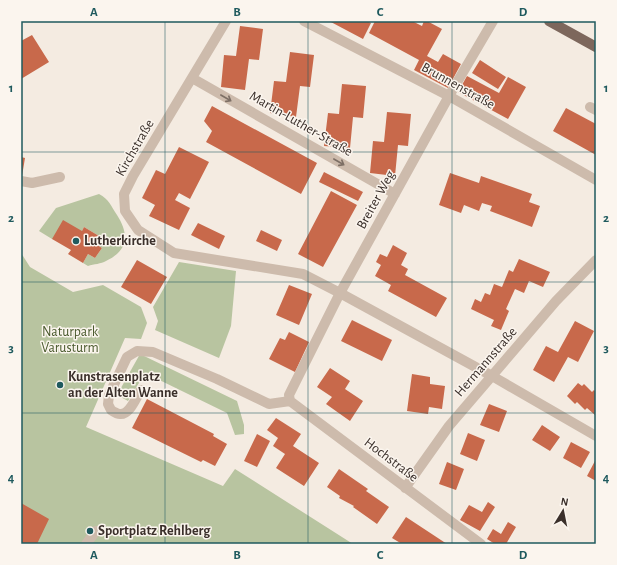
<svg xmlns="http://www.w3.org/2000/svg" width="617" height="565" viewBox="0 0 617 565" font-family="'Alegreya Sans',sans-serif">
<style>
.green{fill:#b8c4a0}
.building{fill:#c8694b}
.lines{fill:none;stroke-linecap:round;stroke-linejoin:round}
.minor{stroke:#cdbbac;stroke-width:10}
.major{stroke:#7d675c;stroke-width:10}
.oneway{stroke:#7d6f65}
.grid{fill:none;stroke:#1f5a5e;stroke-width:1;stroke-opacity:0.55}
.poi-dot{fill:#1f5a5e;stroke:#fbf5ee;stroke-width:1.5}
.labels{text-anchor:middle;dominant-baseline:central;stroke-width:3;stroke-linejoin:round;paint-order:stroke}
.street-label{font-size:14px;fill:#3b302b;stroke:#fbf5ee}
.poi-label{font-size:14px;font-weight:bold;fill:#3b302b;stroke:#fbf5ee;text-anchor:start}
.park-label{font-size:14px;fill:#4a5a2e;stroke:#fbf5ee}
.neatline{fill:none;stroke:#1f5a5e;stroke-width:1.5}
.grid-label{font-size:13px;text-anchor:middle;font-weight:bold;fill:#1f5a5e}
</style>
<rect width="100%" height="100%" fill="#f4ebe1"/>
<path class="green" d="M99 194C109 199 111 206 117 215 129 234 129 250 106 261 101 264 94 264 88 266L83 263 88 254 95 258 102 248 94 243 99 236 84 227 82 231 52 239 39 231 56 208Z
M21 254 23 256 30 267 73 292 103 285 141 307 147 323 141 339 125 338 86 427 223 486 235 469 353 544H21Z
M179 262 236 271 231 326 219 358 155 330 158 321 153 307Z
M140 354 237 401 244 425V434L235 435 227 413 145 373 128 401 117 395Z"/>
<path class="building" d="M329 21H367L371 23 363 39Z
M375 21H412L422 26 424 21H427L442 29 427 56 438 62 443 54 461 64 448 88 414 70 419 60 369 33Z
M240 26 263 29 259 60 249 59 245 90 221 87 224 55 236 56Z
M32 35 49 62 21 79V41Z
M290 52 314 55 310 87 300 86 296 117 270 113 274 81 286 82Z
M480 60 506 77 498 89 472 73Z
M467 76 499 93 508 77 526 87 508 119 458 92Z
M342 84 366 86 363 118 353 117 350 148 324 146 328 113 339 114Z
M212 106 317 163 301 194 206 142 212 131 204 121Z
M566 108 596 124V155L553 131Z
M387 112 411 114 408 146 398 145 395 176 370 173 373 141 384 142Z
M179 147 209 162 190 199 179 193 175 200 190 208 179 230 149 216 155 205 142 198 156 170 165 174Z
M21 157 25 158 22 176H21Z
M324 172 363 192 358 201 319 182Z
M450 173 479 183 481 176 532 194 529 202 540 206 532 227 490 211 492 206 482 203 479 211 464 205 461 213 439 205Z
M331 191 357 205 323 267 298 254Z
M63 220 82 231 84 227 99 236 94 243 102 248 95 258 88 254 83 263 68 254 71 250 52 239Z
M198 223 225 236 219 249 191 235Z
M261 230 282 240 277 251 256 241Z
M393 245 407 253 401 265 408 269 405 275 447 298 436 317 388 291 391 285 375 276 381 265 376 262 380 254 387 257Z
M519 259 550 272 543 287 529 281 524 293 515 289 506 309 509 311 501 330 491 326 494 320 471 309 475 299 481 302 485 293 490 295 494 284 502 287 509 270 513 272Z
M137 260 167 277 151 304 121 287Z
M289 285 312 294 299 325 276 315Z
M352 320 392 340 382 361 341 341Z
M575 321 594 331 578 362 568 357 554 382 533 370 546 346 558 352Z
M289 332 309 342 295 372 269 359 280 338 285 340Z
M330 368 350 381 345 389 363 401 350 421 326 404 332 397 317 387Z
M412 374 430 377V384L445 386 442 409 429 407 428 414 407 411Z
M578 383 582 386 584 384 592 392 594 390 596 392 595 415 587 408 585 410 577 402 575 404 567 396Z
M147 399 214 434 213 436 227 444 215 466 203 460 201 462 132 428Z
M489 404 507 411 499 432 480 425Z
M276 418 301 434 293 446 319 463 304 486 276 468 285 454 273 446 278 438 267 430Z
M542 425 560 437 550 451 532 440Z
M468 433 485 440 477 461 460 454Z
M257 434 270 441 257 467 244 461Z
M571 442 590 452 581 468 563 458Z
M596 459V481L587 476Z
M447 462 464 469 456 490 439 484Z
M339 469 368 489 366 491 389 507 377 524 353 507 354 506 339 498 340 496 327 487Z
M488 502 495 507 480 531 460 520 469 505 482 512Z
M21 503 49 519 37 544H21Z
M406 517 447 544H402L392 538Z
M508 522 516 527 506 544H495L487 539 493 529 501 534Z"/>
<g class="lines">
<path class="minor" d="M226 21 133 176 124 194 125 211 138 230 174 253 303 274 340 293 492 376 596 436
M304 21 449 96 596 180
M192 78 395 194
M590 107 596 110
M21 181 32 183 60 177
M141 390C136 397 130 415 120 414 117 414 114 412 111 410L108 404 109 395 127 357 137 351 153 352 217 379 269 404 290 401
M405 488 449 426 556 301 596 260
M86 544 96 531
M481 544 290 401 289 395 340 293 449 96 493 21"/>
<path class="major" d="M549 21 596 47"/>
</g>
<defs><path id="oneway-shaft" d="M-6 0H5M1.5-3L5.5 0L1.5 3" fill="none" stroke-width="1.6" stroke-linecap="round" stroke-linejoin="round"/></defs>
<g class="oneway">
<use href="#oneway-shaft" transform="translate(226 98) rotate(30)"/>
<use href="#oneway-shaft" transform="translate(339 162) rotate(30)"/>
</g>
<path class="grid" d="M165 21V544M308 21V544M452 21V544M21 152H596M21 282H596M21 413H596"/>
<g class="poi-dot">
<circle cx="76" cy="241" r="4"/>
<circle cx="60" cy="385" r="4"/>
<circle cx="90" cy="531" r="4"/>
</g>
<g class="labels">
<g class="street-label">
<text transform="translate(458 86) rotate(29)">Brunnenstraße</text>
<text transform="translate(301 124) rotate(30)">Martin-Luther-Straße</text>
<text transform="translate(135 148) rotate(-60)">Kirchstraße</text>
<text transform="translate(376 200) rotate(-61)">Breiter Weg</text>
<text transform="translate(486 362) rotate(-49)">Hermannstraße</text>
<text transform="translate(391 460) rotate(37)">Hochstraße</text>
</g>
<g class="poi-label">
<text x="84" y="241">Lutherkirche</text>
<text x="68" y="377">Kunstrasenplatz<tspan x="68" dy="16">an der Alten Wanne</tspan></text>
<text x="98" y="531">Sportplatz Rehlberg</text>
</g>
<g class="park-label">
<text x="70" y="332">Naturpark<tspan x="70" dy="16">Varusturm</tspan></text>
</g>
</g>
<rect width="617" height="565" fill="none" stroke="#fbf5ee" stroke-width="44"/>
<g transform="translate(563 511) rotate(10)" stroke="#fbf5ee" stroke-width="3" paint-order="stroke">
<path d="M0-3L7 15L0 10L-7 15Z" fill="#3b302b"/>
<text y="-6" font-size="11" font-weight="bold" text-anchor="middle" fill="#3b302b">N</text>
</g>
<rect x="22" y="22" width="573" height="521" class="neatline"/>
<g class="grid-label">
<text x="94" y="16">A</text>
<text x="237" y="16">B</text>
<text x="380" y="16">C</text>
<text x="523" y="16">D</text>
<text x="11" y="92">1</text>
<text x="606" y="92">1</text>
<text x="11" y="222">2</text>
<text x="606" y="222">2</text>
<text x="11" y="352">3</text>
<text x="606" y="352">3</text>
<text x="11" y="482">4</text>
<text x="606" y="482">4</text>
<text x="94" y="559">A</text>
<text x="237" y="559">B</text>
<text x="380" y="559">C</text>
<text x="523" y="559">D</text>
</g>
</svg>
